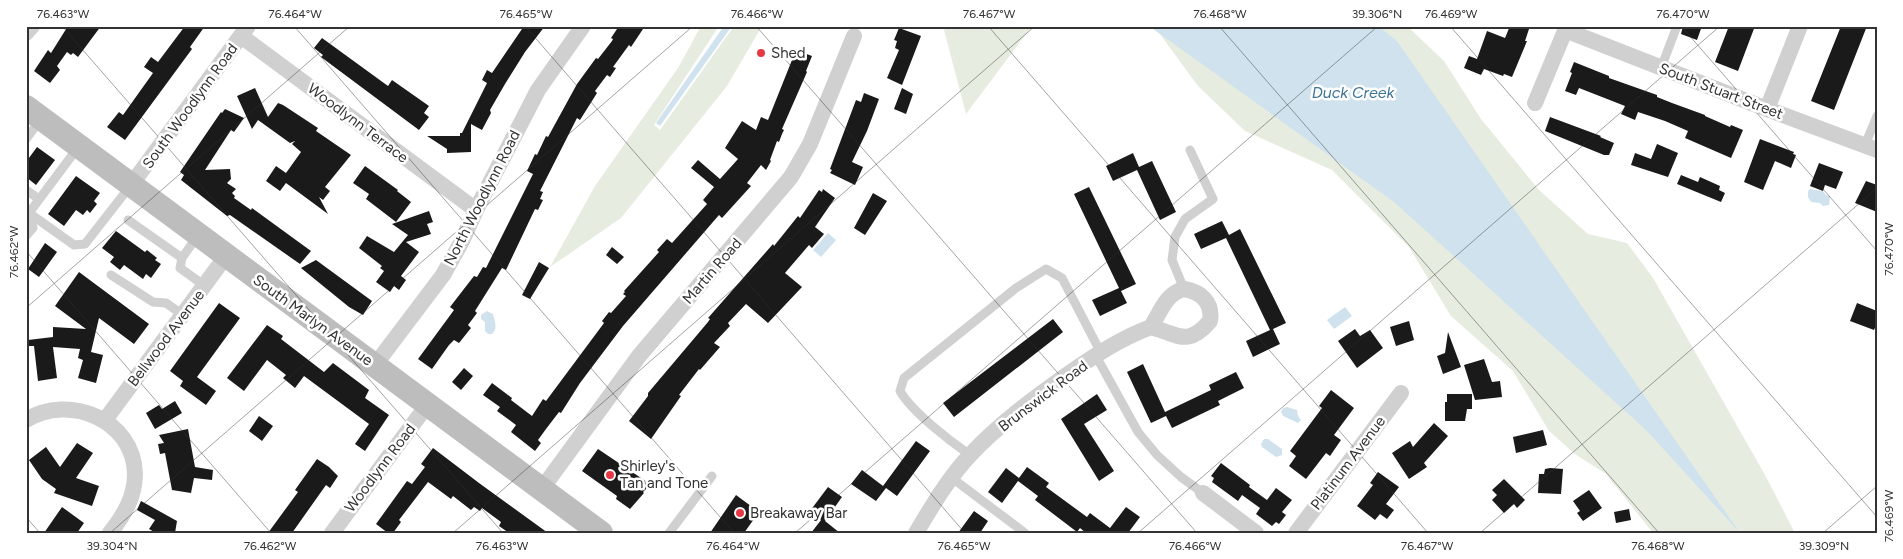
<svg xmlns="http://www.w3.org/2000/svg" width="1903" height="559" viewBox="0 0 1903 559" font-family="Figtree,sans-serif">
<style>
.green{fill:#e6ecdf}
.water{fill:#cfe2ee}
.building{fill:#1a1a1a}
.lines{fill:none;stroke-linecap:round;stroke-linejoin:round}
.lane{stroke:#d0d0d0;stroke-width:9}
.street{stroke:#d0d0d0;stroke-width:16}
.secondary{stroke:#bdbdbd;stroke-width:24}
.ticks{fill:none;stroke:#333;stroke-width:1;stroke-opacity:0.45}
.poi-dot{fill:#e63946;stroke:#fff;stroke-width:2}
.labels{text-anchor:middle;dominant-baseline:central;stroke-width:5;stroke-linejoin:round;paint-order:stroke}
.poi-label{font-size:15px;fill:#333;stroke:#fff;text-anchor:start}
.street-label{font-size:15px;fill:#333;stroke:#fff}
.water-label{font-size:16px;font-style:italic;fill:#3f7597;stroke:#fff}
.neatline{fill:none;stroke:#333;stroke-width:2}
.ticks-label{font-size:12px;text-anchor:middle;fill:#333}
</style>
<rect width="100%" height="100%" fill="#fff"/>
<path class="green" d="M701 26H719L654 125 660 130 734 26H762L727 86 621 218 550 267 595 186 678 68Z
M943 26H1032L966 114Z
M1154 26H1407L1444 61 1481 119 1539 190 1588 234 1627 243 1653 278 1765 475 1795 533H1653L1606 474 1575 454 1549 431 1513 371 1451 316 1409 247 1332 170 1245 131 1198 86Z"/>
<path class="water" d="M724 26H732L660 126 656 123Z
M1149 26H1378L1397 41 1740 533 1646 430 1394 202Z
M1810 189 1823 191 1826 195 1830 196 1829 205 1823 206 1820 203 1811 202 1808 197V191Z
M828 233 836 240 821 257 813 250Z
M1345 307 1352 316 1334 329 1327 320Z
M487 311 493 314C495 322 498 328 492 334H488L485 331V322L481 319V315Z
M1287 407 1297 410 1298 416 1301 420 1298 423 1283 416 1281 412 1283 408Z
M1264 439H1268L1282 449V455L1276 457 1262 447 1261 444Z"/>
<path class="building" d="M68 26H101L78 57 73 53 71 55 67 52 57 66 60 70 50 83 34 71 48 50 51 53Z
M185 26H205L190 47 192 49 125 140 107 127 119 112 123 115 153 73 144 67 151 57 158 62Z
M524 26H545L525 52 505 84 490 110 491 113 482 130 471 124V152L447 153V149L427 136H460V133H462L487 83 482 80 487 70 492 73Z
M619 26H645L631 47 629 45 613 67 616 68 610 77 607 75 595 91 597 93 580 120 577 118 540 191 543 192 540 199 543 200 538 210 535 209 506 270 502 268 475 311 477 313 468 325 471 328 459 343 454 340 449 345 432 369 418 359 454 310 450 307 474 276 477 277 483 267 486 268 533 174 527 171 535 154 537 155 546 136 548 137 577 84 596 58 598 59 612 41 613 39 611 38Z
M1510 26H1530L1525 41H1527L1512 77 1504 74 1503 76 1484 69 1481 75 1464 68 1469 56 1477 59 1487 31 1505 38Z
M1683 26H1702L1697 40 1681 34Z
M1729 26H1755L1738 71 1715 62Z
M1841 26H1867L1834 110 1811 101Z
M899 28 921 36 902 85 887 78 899 50 895 48 897 41 894 40Z
M322 38 388 86 392 80 429 106 424 113 429 117 419 130 321 57 323 55 314 48Z
M796 50 812 56 806 71 807 72 782 129 784 130 782 134 779 142 777 141 770 160 771 161 766 170 761 165 747 183 751 186 722 218 719 215 623 326 580 383 561 413 559 412 546 429 538 440 541 443 535 451 511 432 516 425 497 411 500 407 483 395 492 383 512 398 511 400 532 416 543 399 546 401 604 323 602 321 609 312 611 313 626 296 623 294 625 292 624 291 659 252 657 250 667 239 672 243 707 204 703 200 714 187 691 168 698 160 720 179 738 159 725 148 742 121 756 130 761 117 768 120Z
M1574 62 1609 76V78L1657 95V97L1672 103 1705 115V116L1730 127 1731 125 1743 130 1731 158 1685 138 1688 131 1665 121 1638 112 1635 120 1621 114 1625 106 1579 88 1576 95 1565 91 1572 73 1570 72Z
M255 88 268 117 278 103 283 105 318 128 316 131 351 155 325 187 330 191 323 200 319 197 328 214 286 183 280 191 266 181 276 166 286 173 301 152 292 144 295 141 290 143 258 120 252 129 237 96Z
M902 88 913 94 906 114 894 109Z
M864 93 879 99 867 131 852 162 863 167 855 185 830 173 832 170 830 169 856 100 861 102Z
M225 109 244 118 234 132 231 130 205 170 230 169 231 179 227 183 236 189 232 193 235 196 234 198 251 210 252 208 311 251 300 264 230 215 227 216 181 180 184 175 180 172 221 112 222 113Z
M1550 117 1601 136 1600 137 1614 143 1609 155H1604L1545 131Z
M1760 139 1794 152 1793 154 1796 155 1791 168 1775 161 1763 190 1744 182Z
M1657 144 1678 153 1668 177 1631 165 1635 153 1651 159Z
M37 147 55 160 36 185 26 177V162Z
M1133 153 1139 167 1152 161 1176 212 1160 220 1137 170 1113 181 1106 166Z
M1819 163 1843 172 1836 189 1825 185 1823 191 1810 186Z
M365 166 398 190 397 191 411 202 396 222 366 199 369 194 353 183Z
M1681 175 1698 182 1700 177 1720 186 1719 190 1725 193 1721 202 1677 184Z
M76 176 100 193 94 201 97 204 90 213 87 210 83 215 76 210 64 226 48 214Z
M1866 181 1877 185V212L1855 203Z
M1089 187 1136 284 1121 291 1127 303 1100 316 1092 300 1119 288 1074 194Z
M823 189 835 198 815 227 824 234 812 248 809 245 785 273 802 287 768 323 746 304 728 323 730 326 714 343 720 347 700 370 699 369 679 395 681 396 651 439 629 421 648 396V393L708 322 710 319 708 318 773 244 774 246 798 216 800 218 819 190 822 192Z
M873 193 887 201 865 235 854 228Z
M429 211 433 222 427 224 431 234 406 242 419 252 401 276 406 280 399 290 394 286 390 292 376 282 384 271 380 268 382 266 359 248 367 236 394 252 408 235 392 224Z
M1222 221 1229 235 1240 229 1286 323 1273 329 1280 344 1253 357 1246 341 1270 330 1226 238 1201 249 1194 234Z
M116 231 145 252 147 250 157 258 155 260 161 264 151 278 146 274 143 279 124 265 120 270 110 262 114 257 102 248Z
M45 243 57 252 39 277 28 269Z
M612 247 624 257 617 264 606 255Z
M316 260 372 301 363 315 349 307 301 268Z
M539 262 549 268 530 299 522 295Z
M79 272 149 324 134 344 99 318 91 352 103 355 96 383 78 378 83 360 78 358 80 349 53 347 57 378 38 381 34 346H28V340L53 337V327L86 329 55 306Z
M219 303 240 318 197 377 216 391 206 405 180 386 183 381 170 371Z
M1857 303 1877 311V323L1874 330 1850 321Z
M1053 319 1063 332 954 417 943 403Z
M1409 321 1414 340 1396 346 1390 327Z
M267 325 283 336 281 339 324 372 333 363 369 390 365 398 389 415 365 451 355 444 369 424 304 376 295 388 283 378 286 375 267 360 244 391 227 378Z
M1355 329 1360 336 1370 330 1383 348 1357 368 1338 341Z
M1448 332 1461 367 1443 374 1437 356 1445 353Z
M1484 359 1492 382 1500 381 1502 397 1475 400 1464 365Z
M1143 364 1165 412 1211 390 1209 385 1236 372 1244 388 1218 401 1220 405 1172 428 1166 416 1151 423 1127 372Z
M464 368 473 376 461 390 452 382Z
M1331 390 1354 408 1334 435 1341 440 1330 456 1326 453 1306 479 1289 466 1296 456 1290 451 1322 408 1319 406Z
M1097 394 1107 410 1084 424 1114 471 1099 481 1061 419Z
M1447 394H1472V409H1467L1465 421H1445V402H1447Z
M175 401 182 413 155 429 146 413 159 405 162 409Z
M259 416 273 426 262 441 249 431Z
M1434 423 1448 436 1424 463 1427 467 1409 479 1392 453 1410 441 1413 447Z
M188 429 195 467 213 470 212 480 194 478 191 493 172 490 165 453 160 454 158 444 164 443 159 435Z
M1543 430 1547 445 1516 453 1513 437Z
M916 441 930 451 897 496 886 488 876 501 851 484 862 470 883 486Z
M77 443 93 453 76 478 99 486 92 506 54 493 56 489 42 479 29 460 46 447 60 467Z
M433 448 479 483 548 533H509L499 526 501 522 482 508 480 511 474 507 471 510 453 496 451 499 428 482 399 520 401 522 393 533H388L376 524 407 481 412 484 425 467 421 464Z
M598 449 647 482 645 486 647 488 643 492 644 493 630 509 616 499 617 496 582 471Z
M317 459 329 467 338 476 330 488 326 485 292 533H268L298 492 295 490Z
M1221 463 1250 485 1249 487 1267 500 1276 488 1292 500 1282 512 1286 515 1279 524 1276 522 1272 526 1256 514 1260 508 1242 495 1238 501 1212 482 1214 478 1211 476Z
M1027 467 1049 483 1046 487 1087 517 1090 513 1110 528 1126 507 1140 517 1128 533H1086L1080 528 1077 532 1035 500 1038 496 1018 481 1002 503 988 492 1006 468 1019 478Z
M1550 468 1563 469 1561 494 1538 493 1539 474H1544L1545 469Z
M1378 472 1399 487 1386 504 1394 510 1387 519 1380 514 1375 520 1357 506 1373 485 1370 483Z
M1504 479 1525 500 1517 508 1514 504 1504 513 1492 500 1497 495 1492 490Z
M828 487 842 497 825 521 840 533H811L821 520 810 511Z
M1589 490 1602 508 1583 521 1577 513 1580 511 1573 501Z
M736 495 759 512 744 533H710Z
M141 501 177 521 175 533H156L149 529 155 520 137 510Z
M62 507 84 523 77 533H44Z
M1629 509 1631 520 1616 523 1614 512Z
M974 511 988 521 980 533H958Z"/>
<g class="lines">
<path class="lane" d="M1661 68 1677 26
M26 139 41 119
M1865 145 1877 116
M26 190 39 199
M29 213 74 245 85 244 131 185
M128 220 182 258
M198 235 182 258 180 268 205 286
M26 236 33 228 29 213 79 146
M111 275 153 302 166 303 183 315
M1184 289 1172 260 1175 237 1185 219 1213 199 1190 150
M1096 356 1138 432 1157 455 1181 477 1203 493
M970 455C950 441 912 412 900 391L904 378 1016 288 1046 269 1062 278 1101 353
M952 478 1025 533
M669 533 712 476"/>
<path class="street" d="M1565 30 1767 109 1877 150
M26 33 32 26
M241 36 476 210
M1535 103 1567 26
M1767 109 1800 26
M131 185 248 26
M1184 289C1201 292 1213 302 1210 321 1188 347 1179 335 1151 327 1160 313 1166 293 1184 289Z
M375 365 443 275 462 241 476 210 538 90 583 26
M26 420C69 393 134 420 135 474 135 497 124 515 110 533
M105 420 226 256
M541 490 639 356 791 177 810 144 854 36
M1203 493 1256 533
M332 533 428 404
M916 533C932 506 949 477 971 454 999 424 1034 398 1068 374 1094 356 1121 338 1151 327
M1296 533 1401 393"/>
<path class="secondary" d="M26 107 601 533"/>
</g>
<path class="ticks" d="M62 26 503 533M294 26 734 533M525 26 965 533M756 26 1197 533M988 26 1428 533M1219 26 1659 533M1450 26 1877 517M1681 26 1877 251M26 251 271 533M26 308 350 26M26 517 40 533M110 533 693 26M453 533 1035 26M795 533 1378 26M1138 533 1720 26M1480 533 1877 188M1823 533 1877 486"/>
<g class="poi-dot">
<circle cx="761" cy="53" r="5"/>
<circle cx="610" cy="475" r="5"/>
<circle cx="740" cy="513" r="5"/>
</g>
<g class="labels">
<g class="poi-label">
<text x="771" y="53">Shed</text>
<text x="620" y="466">Shirley's<tspan x="620" dy="17">Tan and Tone</tspan></text>
<text x="750" y="513">Breakaway Bar</text>
</g>
<g class="street-label">
<text transform="translate(1721 91) rotate(21)">South Stuart Street</text>
<text transform="translate(190 106) rotate(-54)">South Woodlynn Road</text>
<text transform="translate(358 123) rotate(37)">Woodlynn Terrace</text>
<text transform="translate(482 198) rotate(-63)">North Woodlynn Road</text>
<text transform="translate(712 271) rotate(-49)">Martin Road</text>
<text transform="translate(313 320) rotate(36)">South Marlyn Avenue</text>
<text transform="translate(166 338) rotate(-53)">Bellwood Avenue</text>
<text transform="translate(1043 396) rotate(-37)">Brunswick Road</text>
<text transform="translate(1348 463) rotate(-53)">Platinum Avenue</text>
<text transform="translate(380 468) rotate(-53)">Woodlynn Road</text>
</g>
<g class="water-label">
<text x="1353" y="92">Duck Creek</text>
</g>
</g>
<rect width="1903" height="559" fill="none" stroke="#ffffff" stroke-width="55"/>
<rect x="28" y="28" width="1848" height="504" class="neatline"/>
<g class="ticks-label">
<text x="63" y="18">76.463°W</text>
<text x="295" y="18">76.464°W</text>
<text x="526" y="18">76.465°W</text>
<text x="757" y="18">76.466°W</text>
<text x="989" y="18">76.467°W</text>
<text x="1220" y="18">76.468°W</text>
<text x="1377" y="18">39.306°N</text>
<text x="1451" y="18">76.469°W</text>
<text x="1683" y="18">76.470°W</text>
<text transform="translate(1889 249) rotate(-90)" y="4">76.470°W</text>
<text transform="translate(14 252) rotate(-90)" y="4">76.462°W</text>
<text transform="translate(1889 516) rotate(-90)" y="4">76.469°W</text>
<text x="112" y="550">39.304°N</text>
<text x="270" y="550">76.462°W</text>
<text x="502" y="550">76.463°W</text>
<text x="733" y="550">76.464°W</text>
<text x="964" y="550">76.465°W</text>
<text x="1195" y="550">76.466°W</text>
<text x="1427" y="550">76.467°W</text>
<text x="1658" y="550">76.468°W</text>
<text x="1824" y="550">39.309°N</text>
</g>
</svg>
